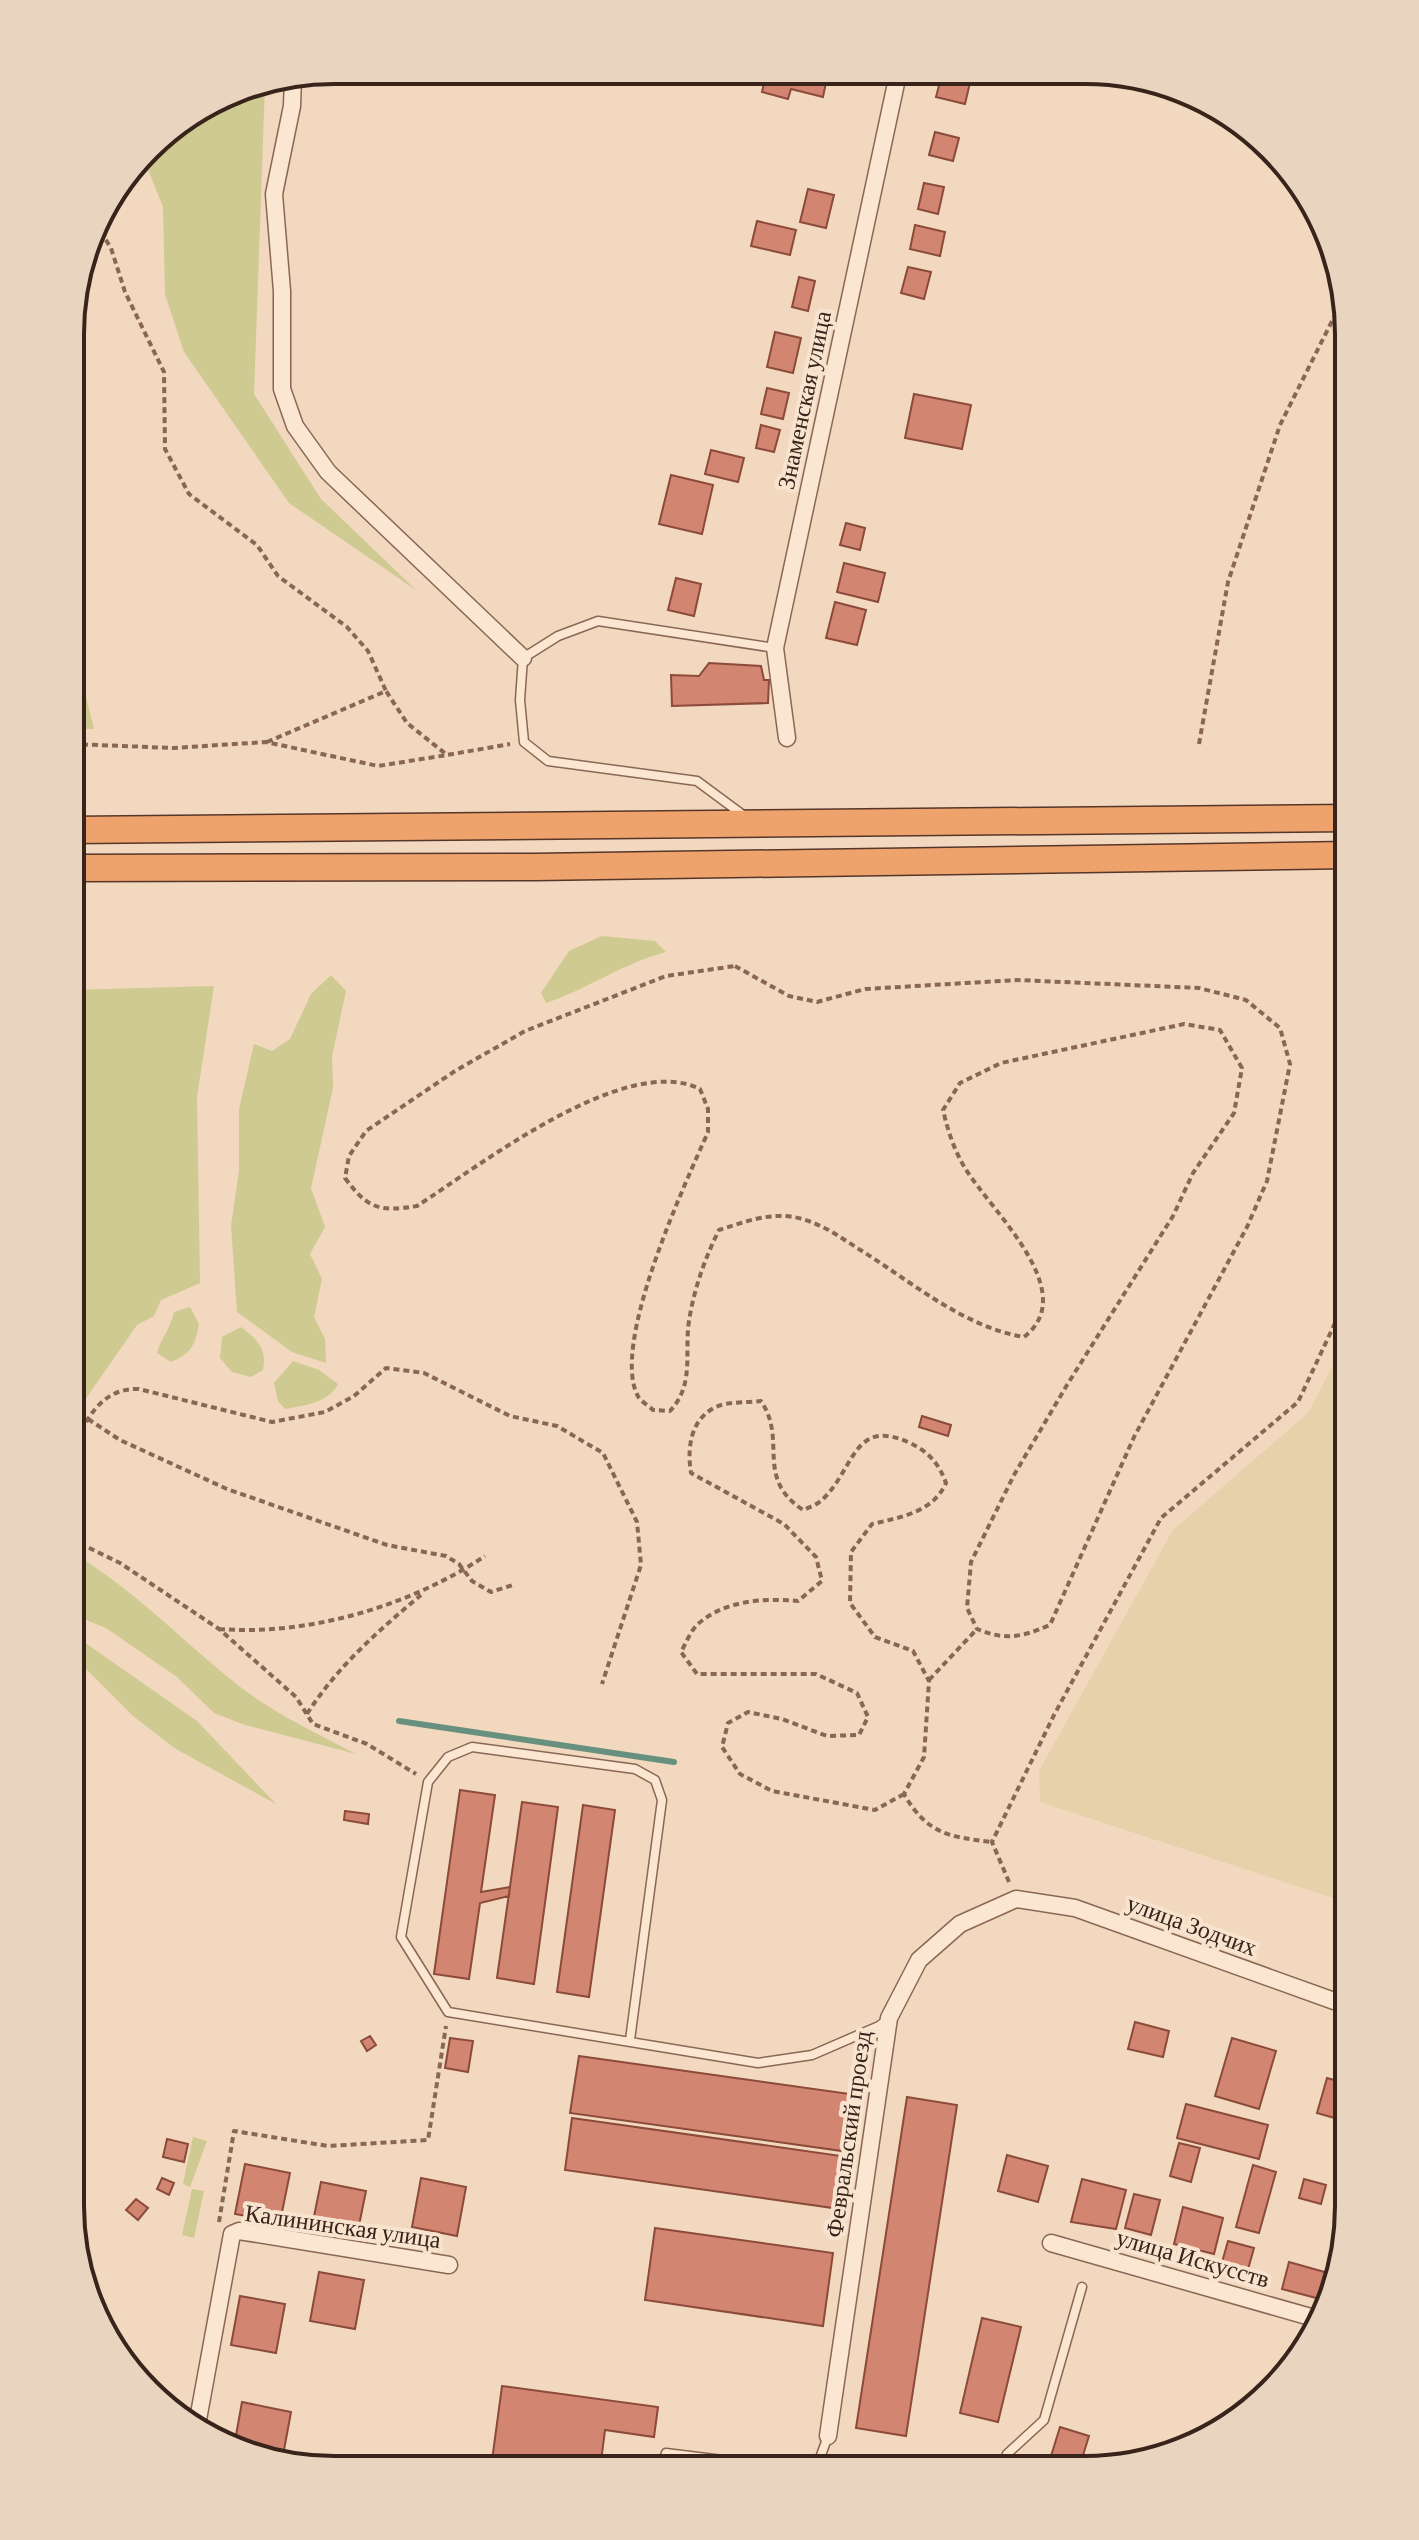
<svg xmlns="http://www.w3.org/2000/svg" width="1419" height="2540" viewBox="0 0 1419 2540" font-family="'Crimson Pro',serif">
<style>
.farmland{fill:#e7d1aa}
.green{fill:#cfca91}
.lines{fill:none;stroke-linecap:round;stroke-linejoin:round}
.stream{stroke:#68907e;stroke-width:6}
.building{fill:#d28671;stroke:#8b4a3a;stroke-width:2}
.service-casing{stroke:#8a6755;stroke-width:11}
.minor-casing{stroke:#8a6755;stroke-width:19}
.trunk-casing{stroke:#57362a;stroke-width:29}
.path{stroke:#8a6755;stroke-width:4;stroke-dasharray:6 4;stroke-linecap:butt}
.service{stroke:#fbe6d1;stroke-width:8}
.minor{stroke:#fbe6d1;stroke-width:16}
.trunk{stroke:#efa36c;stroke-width:26}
.labels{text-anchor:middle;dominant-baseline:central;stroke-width:8;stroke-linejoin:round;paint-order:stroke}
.street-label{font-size:24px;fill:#38241b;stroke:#f8e3ce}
.rim{fill:none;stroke:#38241b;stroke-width:4}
</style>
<rect width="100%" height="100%" fill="#f1d8be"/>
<path class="farmland" d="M1349 1319 1348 1903 1040 1802 1039 1771 1173 1530 1308 1413 1344 1344Z"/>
<path class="green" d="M265 84 254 394 321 499 416 590 289 503 184 352 165 294 163 207 143 157C172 120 220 93 265 84Z
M72 650 77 660 94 729H72Z
M602 936 655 941 666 952C623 963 588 989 546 1003L541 993 569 951Z
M331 975 346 991 332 1056 333 1088 311 1188 325 1227 310 1254 322 1279 314 1317 325 1339 326 1363 292 1352 237 1312 231 1226 239 1170V1109L254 1044 272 1051 290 1039 311 994Z
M214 986 197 1097 200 1283 161 1300 154 1316 137 1325 71 1420V990Z
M190 1307 199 1324C195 1345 192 1353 171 1362L157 1353C161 1338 171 1328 174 1312Z
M241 1327C258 1340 267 1349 263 1370L251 1377 232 1372 220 1358 222 1337Z
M293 1361 319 1370 338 1384C329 1402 304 1406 285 1409L278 1401 274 1383Z
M71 1552C134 1589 182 1641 239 1686 275 1714 316 1733 356 1754L245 1725 214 1713 177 1677 106 1628 71 1614Z
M71 1633 197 1721 276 1804 176 1749 133 1716 71 1654Z
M193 2137 207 2141 190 2187 183 2184Z
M192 2189 204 2191 194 2238 182 2235Z"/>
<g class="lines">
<path class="stream" d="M399 1721 674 1762"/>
</g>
<path class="building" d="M756 73H828L823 97 791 89 788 99 762 92 764 83 758 81 760 74Z
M942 74H972L965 104 936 97Z
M935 132 959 138 953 161 929 155Z
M924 183 944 187 938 214 918 209Z
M808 189 834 195 826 228 800 222Z
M757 221 796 230 790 255 751 246Z
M915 225 945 232 940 256 910 249Z
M908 267 931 272 924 299 901 293Z
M799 277 815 281 808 311 792 307Z
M775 332 801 338 793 373 767 367Z
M767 388 789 393 783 419 761 414Z
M914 394 971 405 962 449 905 438Z
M761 425 780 430 774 452 756 448Z
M711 450 744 458 738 482 705 474Z
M671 475 713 485 702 534 659 524Z
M846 523 865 528 860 550 840 545Z
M844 563 885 573 878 602 837 592Z
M676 578 701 584 694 616 668 610Z
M835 602 866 610 857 645 826 638Z
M709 663 761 666 764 680H769L768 703 672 706 671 675 699 676Z
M922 1416 951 1425 948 1436 919 1427Z
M460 1790 495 1795 481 1892 510 1887 509 1896 480 1903 469 1979 434 1974Z
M522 1802 558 1807 534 1984 497 1978Z
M583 1805 615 1810 589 1997 557 1992Z
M345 1811 369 1814 368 1824 344 1820Z
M1135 2022 1169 2031 1163 2057 1128 2049Z
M370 2036 376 2045 367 2051 361 2041Z
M450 2038 473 2041 468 2072 445 2068Z
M1232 2038 1276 2051 1259 2109 1215 2096Z
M579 2056 850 2094 842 2151 570 2113Z
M1327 2078 1348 2084 1345 2121 1317 2113Z
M907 2097 957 2105 906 2436 856 2428Z
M1186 2104 1268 2125 1259 2159 1177 2138Z
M572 2118 841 2156 833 2208 565 2170Z
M167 2139 188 2144 184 2162 163 2157Z
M1179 2143 1200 2148 1191 2182 1170 2176Z
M1007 2155 1048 2166 1038 2202 998 2191Z
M245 2164 290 2173 280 2222 235 2214Z
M1253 2165 1276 2172 1259 2233 1236 2227Z
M162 2178 174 2183 169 2195 157 2189Z
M421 2178 466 2187 457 2236 412 2227Z
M1082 2179 1126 2190 1116 2229 1071 2222Z
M1304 2179 1326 2185 1321 2204 1299 2198Z
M321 2182 366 2191 356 2240 311 2231Z
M1134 2194 1160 2200 1151 2235 1125 2228Z
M136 2199 148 2208 138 2220 126 2210Z
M1183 2207 1223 2218 1214 2254 1174 2244Z
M655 2228 833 2253 823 2326 645 2300Z
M1228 2241 1254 2248 1245 2280 1219 2273Z
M1289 2262 1328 2273 1320 2299 1282 2289Z
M319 2272 364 2280 355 2329 310 2321Z
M240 2296 285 2304 276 2353 231 2345Z
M982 2318 1021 2327 998 2422 960 2413Z
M502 2386 658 2407 654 2437 605 2430 600 2469 491 2468Z
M242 2402 291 2412 282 2461 235 2441Z
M1060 2427 1089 2436 1080 2465 1051 2456Z"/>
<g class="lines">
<defs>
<path id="service" d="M743 815 697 781 548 761 524 742 520 700 523 658 558 636 598 621 775 648
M630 2040 662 1800 655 1780 635 1769 472 1747 448 1757 428 1782 401 1937 448 2012 758 2063 812 2055 879 2026 888 2019
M661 2469 666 2453 797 2469
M816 2469 828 2436
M1002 2470 1007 2454 1044 2420 1082 2287"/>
<path id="minor" d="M293 78 292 106 274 194 282 291V389L295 426 328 472 523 658
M787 738 775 648 898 74
M1051 2243 1321 2320
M197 2425 232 2234 239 2231 449 2265
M828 2436 889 2018 919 1960 960 1924 1016 1899 1075 1908 1348 2006"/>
<path id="trunk" d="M72 830 1349 818
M72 868 535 867 1349 855"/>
</defs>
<use href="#service" class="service-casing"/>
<use href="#minor" class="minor-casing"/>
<use href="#trunk" class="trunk-casing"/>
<path class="path" d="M95 223 111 248 125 292 164 372 165 449 189 494 257 545 278 576 347 627 368 651 386 691
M267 742 386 691 407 723 447 755 510 744
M72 744 173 748 266 742 378 766 447 755
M1199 744 1228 582 1280 425 1343 299
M735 966 789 996 817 1002 865 989 1017 980 1199 988 1246 1000 1280 1028 1290 1064 1267 1181 1247 1227 1134 1437 1050 1625C1022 1637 1006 1641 977 1629L967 1608 971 1562 1014 1475 1067 1385 1173 1216 1193 1173 1234 1113 1242 1068 1220 1030 1184 1024 1001 1063 960 1083 943 1110C948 1131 954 1150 965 1168 991 1211 1082 1292 1024 1337 964 1327 913 1283 862 1251 838 1236 815 1218 785 1216 762 1215 741 1223 719 1230 705 1258 694 1289 689 1321 684 1354 695 1384 670 1411L653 1410C649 1406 642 1402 639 1398 608 1348 686 1182 708 1132V1109L700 1089C625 1052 481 1165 417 1206 379 1212 368 1209 345 1178L349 1156 366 1131 455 1071 525 1031 666 976Z
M88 1419 120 1440 227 1489 387 1545 446 1556 459 1564 472 1581 491 1592 513 1585
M71 1448C88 1419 100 1388 139 1389L272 1422 325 1412 354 1396 386 1368 424 1373 510 1416 557 1426 603 1453 637 1522 641 1565 602 1684
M71 1539 120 1563 219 1629 296 1697 313 1724 367 1744 416 1774
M219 1629C309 1636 410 1606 485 1556
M929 1680 977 1629
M307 1714C337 1667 378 1631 421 1595
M904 1794 875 1810 772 1791 740 1774 722 1747 728 1723 748 1712 782 1719 827 1736 859 1735 868 1717 857 1693 816 1674H697L681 1652C686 1643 691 1630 698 1624 725 1600 764 1598 798 1601L822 1581 816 1557 784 1524 691 1473C687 1449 690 1419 716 1407 728 1401 748 1403 761 1401 788 1441 754 1477 803 1510 810 1507 819 1504 824 1498 855 1467 854 1417 910 1443 929 1452 939 1464 946 1483 933 1512 902 1517 872 1524L851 1552 850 1603 875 1637 913 1651 929 1681 924 1757 904 1794C927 1834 949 1837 992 1842
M1009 1882 992 1842 1054 1715 1161 1518 1298 1402 1336 1321 1349 1257
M219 2222 234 2131 328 2146 428 2140 446 2026"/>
<use href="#service" class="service"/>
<use href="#minor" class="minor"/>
<use href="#trunk" class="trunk"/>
</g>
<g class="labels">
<g class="street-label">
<text transform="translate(804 400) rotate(-78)">Знаменская улица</text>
<text transform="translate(1192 1925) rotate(20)">улица Зодчих</text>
<text transform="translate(848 2134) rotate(-82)">Февральский проезд</text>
<text transform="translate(343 2226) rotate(8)">Калининская улица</text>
<text transform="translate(1193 2258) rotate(16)">улица Искусств</text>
</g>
</g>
<path d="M0 0H1419V2540H0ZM334 84H1085A250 250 0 0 1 1335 334V2206A250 250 0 0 1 1085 2456H334A250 250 0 0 1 84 2206V334A250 250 0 0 1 334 84Z" fill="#e9d4c0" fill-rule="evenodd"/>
<path class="rim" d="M334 84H1085A250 250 0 0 1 1335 334V2206A250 250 0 0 1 1085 2456H334A250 250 0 0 1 84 2206V334A250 250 0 0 1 334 84Z"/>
</svg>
